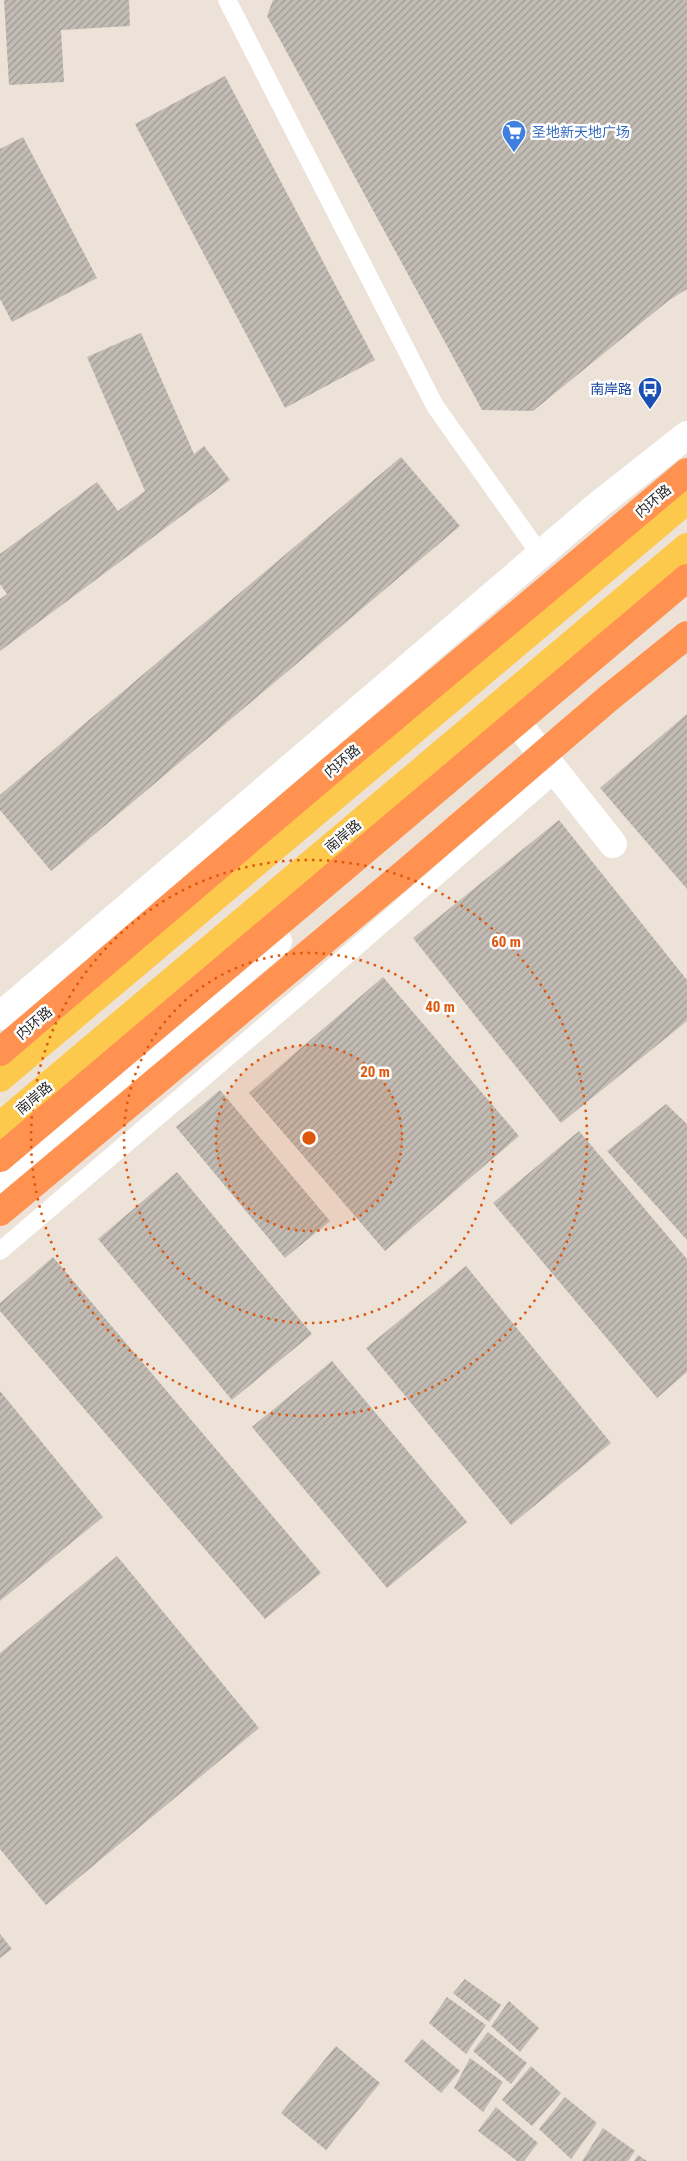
<svg xmlns="http://www.w3.org/2000/svg" width="687" height="2161" viewBox="0 0 687 2161" font-family="'Roboto Condensed','Noto Sans SC',sans-serif">
<style>
.building{fill:url(#building-hatch)}
.lines{fill:none;stroke-linecap:round;stroke-linejoin:round}
.lane{stroke:#fff;stroke-width:18}
.street{stroke:#fff;stroke-width:28}
.secondary{stroke:#fff;stroke-width:28}
.primary{stroke:#fcc94d;stroke-width:28}
.highway{stroke:#ff9250;stroke-width:28}
.ring{fill:none;stroke:#de570d;stroke-width:2.5;stroke-dasharray:2.5 5}
.labels{text-anchor:middle;dominant-baseline:central;stroke-width:5;stroke-linejoin:round;paint-order:stroke}
.shop-label{font-size:14px;fill:#366cbe;stroke:#fff;text-anchor:start}
.transit-label{font-size:14px;fill:#164399;stroke:#fff;text-anchor:end}
.street-label{font-size:14px;fill:#282828;stroke:#fff}
.centre{fill:#de570d;stroke:#fff;stroke-width:2.5}
.ring-label{font-size:15px;text-anchor:middle;font-weight:bold;fill:#de570d;stroke:#fff;stroke-width:5;stroke-linejoin:round;paint-order:stroke}
</style>
<defs>
<pattern id="building-hatch" width="6" height="6" patternUnits="userSpaceOnUse" patternTransform="scale(1.25)"><rect width="6" height="6" fill="#c3bcb5"/><path d="M-1 1l2-2M0 6l6-6M5 7l2-2" fill="none" stroke="#9e9993"/></pattern>
</defs>
<rect width="100%" height="100%" fill="#ece2d8"/>
<path class="building" d="M4 0H129L130 26 61 30 64 82 9 85Z
M273 0H687V289L668 301 533 411 482 410 267 16Z
M225 76 375 360 285 408 135 124Z
M23 137 97 278 12 322 0 299V149Z
M141 333 194 454 204 446 230 480 0 651V599L7 594 0 584V554L97 482 118 511 145 491 87 357Z
M401 457 460 526 51 871 0 810V795Z
M687 714V889L600 788Z
M559 820 687 980V1021L561 1123 413 938Z
M383 977 519 1136 385 1251 249 1093Z
M220 1090 330 1221 285 1258 176 1127Z
M666 1104 687 1124V1240L607 1151Z
M579 1131 687 1259V1372L657 1398 493 1203Z
M177 1172 312 1334 232 1400 98 1239Z
M53 1257 321 1573 265 1619 0 1311V1303Z
M466 1266 611 1443 511 1525 366 1348Z
M332 1361 467 1522 387 1588 252 1427Z
M0 1391 103 1517 0 1601Z
M117 1556 259 1728 46 1905 0 1849V1653Z
M0 1934 12 1949 0 1958Z
M465 1979 501 2005 489 2022 453 1993Z
M447 1997 486 2025 466 2054 429 2023Z
M509 2001 539 2028 520 2052 491 2026Z
M488 2032 527 2063 511 2084 473 2051Z
M422 2039 460 2071 441 2093 404 2061Z
M336 2046 380 2083 326 2150 281 2113Z
M470 2058 503 2082 483 2112 454 2088Z
M531 2066 561 2093 532 2126 502 2100Z
M565 2097 597 2123 571 2159 539 2129Z
M496 2107 538 2143 524 2161H517L478 2131Z
M603 2128 635 2151 628 2161H582Z
M638 2155 647 2161H634Z"/>
<g class="lines">
<path class="lane" d="M227 0 435 406 540 554
M0 1251 310 987 557 772"/>
<path class="street" d="M522 729 613 844"/>
<path class="secondary" d="M0 1016 597 506 687 435
M0 1179 278 941"/>
<path class="primary" d="M0 1078 687 500
M0 1126 687 547"/>
<path class="highway" d="M0 1052 330 771 687 472
M0 1158 687 578
M0 1212 406 872 610 697 687 635"/>
</g>
<circle cx="309" cy="1138" r="93" fill="#de570d" fill-opacity=".12"/>
<g class="ring">
<circle cx="309" cy="1138" r="93"/>
<circle cx="309" cy="1138" r="185"/>
<circle cx="309" cy="1138" r="278"/>
</g>
<defs>
<symbol id="supermarket-pin" viewBox="-11 -11 22 30"><path d="M0 17L-7.5 6A9.5 9.5 0 1 1 7.5 6Z" fill="#3f7fe0" stroke="#fff"/><path d="M-6-5.5h2.5l.6 2H6L4.5 2H-2.5L-4.4-4H-6ZM-1.5 3.2a1.3 1.3 0 1 0 .1 0ZM3 3.2a1.3 1.3 0 1 0 .1 0Z" fill="#fff"/></symbol>
<symbol id="bus-pin" viewBox="-11 -11 22 30"><path d="M0 17L-7.5 6A9.5 9.5 0 1 1 7.5 6Z" fill="#1a4fb4" stroke="#fff"/><path d="M-5-6H5V4H4V6H2V4H-2V6H-4V4H-5ZM-3.5-4V0h7V-4ZM-3.5 1.2v1.5H-2V1.2ZM2 1.2v1.5H3.5V1.2Z" fill="#fff"/></symbol>
</defs>
<g fill-rule="evenodd">
<use href="#supermarket-pin" x="500" y="118" width="28" height="38"/>
<use href="#bus-pin" x="636" y="375" width="28" height="38"/>
</g>
<g class="labels">
<g class="shop-label">
<text x="532" y="132">圣地新天地广场</text>
</g>
<g class="transit-label">
<text x="632" y="389">南岸路</text>
</g>
<g class="street-label">
<text transform="translate(653 501) rotate(-40)">内环路</text>
<text transform="translate(342 761) rotate(-40)">内环路</text>
<text transform="translate(343 836) rotate(-40)">南岸路</text>
<text transform="translate(34 1023) rotate(-40)">内环路</text>
<text transform="translate(34 1098) rotate(-40)">南岸路</text>
</g>
</g>
<circle cx="309" cy="1138" r="8" class="centre"/>
<g class="ring-label">
<text x="506" y="947">60 m</text>
<text x="440" y="1012">40 m</text>
<text x="375" y="1077">20 m</text>
</g>
</svg>
